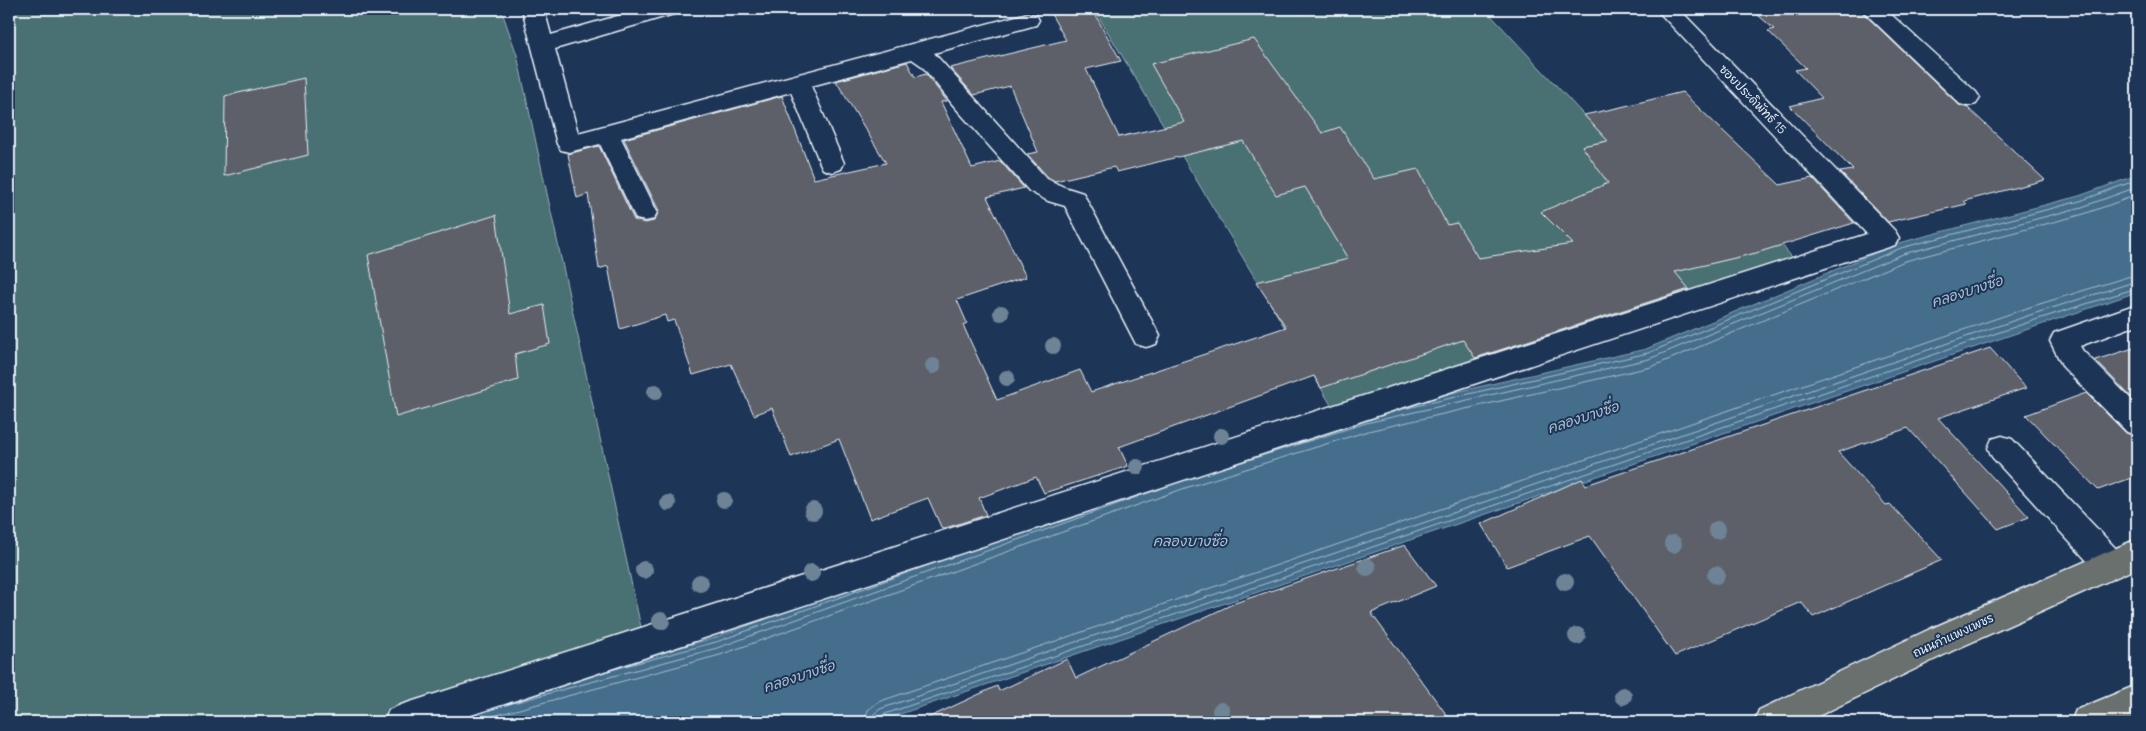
<svg xmlns="http://www.w3.org/2000/svg" width="2146" height="731" viewBox="0 0 2146 731" font-family="Delius,'Playpen Sans Thai',sans-serif">
<style>
.green{fill:#4a7073;stroke:#99b0b6}
.water{fill:#446e8c;stroke:#86a2b7}
.lines{fill:none;stroke-linecap:round;stroke-linejoin:round}
.shore{stroke:#a6bdcd;stroke-width:1}
.building{fill:#5d6067;stroke:#e8f1f8}
.minor-casing{stroke:#e8f1f8;stroke-width:3}
.major-casing{stroke:#e8f1f8;stroke-width:3}
.minor{fill:#1d3557;fill-rule:evenodd}
.major{fill:#6b706d;fill-rule:evenodd}
.tree{fill:#6e8496}
.labels{text-anchor:middle;dominant-baseline:central;stroke-width:4;stroke-linejoin:round;paint-order:stroke}
.street-label{font-size:12px;fill:#e8f1f8;stroke:#1d3557}
.water-label{font-size:14px;font-style:italic;fill:#afc3d2;stroke:#1d3557}
</style>
<rect width="100%" height="100%" fill="#1d3557"/>
<filter id="ink" filterUnits="userSpaceOnUse"><feTurbulence type="fractalNoise" baseFrequency=".02" numOctaves="2"/><feDisplacementMap in="SourceGraphic" scale="10" xChannelSelector="R" yChannelSelector="G"/><feConvolveMatrix kernelMatrix="1 2 1 2 8 2 1 2 1" color-interpolation-filters="sRGB"/></filter>
<g filter="url(#ink)">
<path class="green" d="M9 9H501L517 55 642 632 375 722H9Z
M1094 9H1296L1300 14 1321 9H1485L1608 141 1582 146 1599 169 1782 245 1799 266 1340 420Z"/>
<path class="water" d="M2137 175V292L877 722H401L714 638 1182 469 1363 413 1646 349 1899 243 2079 196Z"/>
<g class="lines">
<path class="shore" d="M1403 409 1648 353 1901 248 2080 201 2137 180
M1223 468 1366 423 1649 359 1903 254 2082 207 2137 187
M607 671 716 642 937 562
M502 706 717 648 1159 489
M471 722 720 655 1188 487 1368 431 1651 367 1905 261 2084 214 2137 195
M864 722 868 710 878 702 2030 307 2137 274
M872 722 874 714 880 709 2033 314 2137 281
M878 722 882 715 2035 320 2137 288"/>
</g>
<path class="building" d="M1048 9H1092L1121 61 1086 69 1119 137 1184 122 1151 64 1254 39 1322 133 1340 127 1374 179 1418 169 1447 225 1457 223 1478 258 1573 244 1541 212 1608 183 1582 146 1608 141 1584 115 1617 108 1682 92 1780 185 1812 178 1854 223 1756 253 1675 272 1689 289 1475 358 1463 340 1321 388 1314 376 1119 447 1128 466 1044 493 1036 477 979 498 986 515 942 529 928 498 870 519 839 439 791 457 772 408 754 415 731 364 693 375 674 320 667 322 665 315 620 329 608 266 599 269 588 194 577 198 568 154 599 146 634 220 645 223 654 221 659 211 624 139 782 96 814 179 886 163 836 81 907 62 915 77 926 74 947 101 941 102 972 168 1000 161 1024 188 987 197 1026 277 957 300 967 323 963 325 997 400 1080 370 1091 392 1286 327 1256 282 1348 259 1305 187 1276 195 1243 141 1117 172 1114 167 1055 181 1048 177 1027 154 1038 152 1010 86 974 95 950 68 1066 40Z
M1751 9H1859L1959 105 1968 108 2045 180 1964 201 1967 204 1888 222 1840 172 1853 170 1790 106 1822 98 1795 70 1806 68 1768 31 1774 29Z
M304 78 308 155 224 176 225 96Z
M496 215 510 314 544 305 550 344 515 354 518 380 396 417 368 255Z
M2137 347V403L2095 360Z
M1990 348 2026 388 1938 418 2029 517 1998 529 1908 428 1838 452 1886 505 1890 504 1942 560 1813 617 1801 602 1675 656 1590 536 1507 567 1481 524 1582 479 1586 485Z
M2086 393 2126 433 2137 437V476L2098 490 2026 415Z
M1405 545 1436 586 1371 613 1452 722H919L997 686 999 691 1067 659 1076 678 1235 603Z"/>
<g class="lines">
<defs>
<path id="minor" d="M522 9H544L551 35 642 9H677L674 14 555 49 578 133 1028 13 1036 15 1039 20 1036 25 934 53 1047 179 1064 187 1083 193 1160 336 1156 344 1146 347 1136 344 1065 206 1048 201 1029 191 953 105 922 66 912 59 811 86 844 163 841 169 832 172 823 169 820 163 791 92 621 138 657 212 654 219 645 221 636 219 600 144 569 152 561 150 557 144Z
M1656 9H1679L1895 231 1899 238 1895 245 450 722H384L389 710 401 705 1867 234Z
M1861 9H1885L1976 92 1980 98 1976 104 1968 106 1960 104Z
M2137 304V325L2080 346 2083 351 2137 405V435L2127 432 2063 367 2050 341 2054 333Z
M2002 436 2012 439 2121 554 2125 564 2121 574 2110 578 2099 574 1992 457 1988 448 1992 439Z"/>
<path id="major" d="M2137 539V568L1952 651 1806 722H1754L1759 710 1930 629Z
M2137 685V717L2126 722H2071L2076 710Z"/>
</defs>
<use href="#minor" class="minor-casing"/>
<use href="#major" class="major-casing"/>
<use href="#minor" class="minor"/>
<use href="#major" class="major"/>
</g>
<g class="tree">
<circle cx="1001" cy="313" r="8"/>
<circle cx="1053" cy="346" r="8"/>
<circle cx="933" cy="366" r="8"/>
<circle cx="1007" cy="378" r="8"/>
<circle cx="655" cy="392" r="8"/>
<circle cx="1221" cy="436" r="8"/>
<circle cx="1137" cy="467" r="8"/>
<circle cx="724" cy="500" r="8"/>
<circle cx="668" cy="503" r="8"/>
<circle cx="813" cy="511" r="9"/>
<circle cx="1717" cy="530" r="9"/>
<circle cx="1673" cy="544" r="9"/>
<circle cx="1367" cy="567" r="9"/>
<circle cx="644" cy="570" r="9"/>
<circle cx="811" cy="573" r="9"/>
<circle cx="1716" cy="575" r="9"/>
<circle cx="1565" cy="582" r="9"/>
<circle cx="700" cy="583" r="9"/>
<circle cx="661" cy="621" r="9"/>
<circle cx="1577" cy="636" r="9"/>
<circle cx="1623" cy="696" r="9"/>
<circle cx="1221" cy="711" r="9"/>
</g>
</g>
<g class="labels">
<g class="street-label">
<text transform="translate(1753 99) rotate(46)">ซอยประดิพัทธ์ 15</text>
<text transform="translate(1953 635) rotate(-25)">ถนนกำแพงเพชร</text>
</g>
<g class="water-label">
<text transform="translate(1967 291) rotate(-18)">คลองบางซื่อ</text>
<text transform="translate(1583 417) rotate(-18)">คลองบางซื่อ</text>
<text x="1190" y="541">คลองบางซื่อ</text>
<text transform="translate(799 676) rotate(-18)">คลองบางซื่อ</text>
</g>
</g>
<rect width="2146" height="731" fill="none" stroke="#1d3557" stroke-width="30"/>
<rect x="15" y="15" width="2116" height="701" fill="none" stroke="#e8f1f8" stroke-width="2" filter="url(#ink)"/>
</svg>
